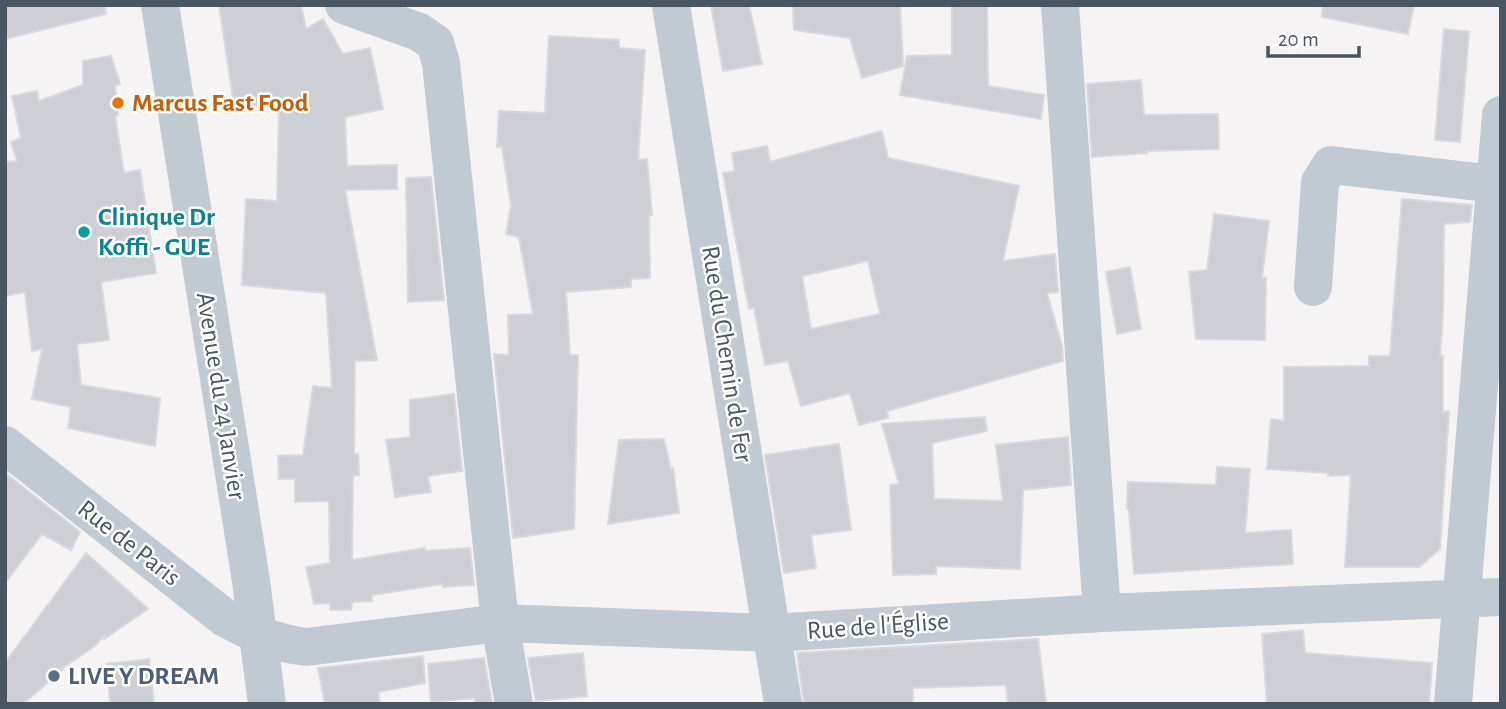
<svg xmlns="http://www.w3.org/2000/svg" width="1506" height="709" viewBox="0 0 1506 709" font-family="'Alegreya Sans',sans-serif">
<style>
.building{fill:#cdcfd5;stroke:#d7d9de;stroke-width:2;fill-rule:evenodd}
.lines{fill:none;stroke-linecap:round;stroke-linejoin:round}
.minor{stroke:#c1cad2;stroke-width:38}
.food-dot{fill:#e8710a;stroke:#fff;stroke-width:2.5}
.culture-dot{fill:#0f9aa8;stroke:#fff;stroke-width:2.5}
.service-dot{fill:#5c6f8a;stroke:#fff;stroke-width:2.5}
.labels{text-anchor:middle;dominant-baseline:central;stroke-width:5;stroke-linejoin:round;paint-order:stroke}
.food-label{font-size:26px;font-weight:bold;fill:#c56008;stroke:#fff;text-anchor:start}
.culture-label{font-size:26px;font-weight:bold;fill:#0d838f;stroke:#fff;text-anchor:start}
.street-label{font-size:26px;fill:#4a5661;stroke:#fff}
.service-label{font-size:26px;font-weight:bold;fill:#4e5e75;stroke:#fff;text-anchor:start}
</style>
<rect width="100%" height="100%" fill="#f5f3f3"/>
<path class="building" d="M5 5H105L106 14 5 39Z
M219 5H301L306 29 323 19 343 54 370 48 383 109 345 117 347 166 397 165V189L345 190 377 360 355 361 354 454H358L359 475 353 476 352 560 425 548V551L470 548 474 585 443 587V584L372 595V601L352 602 351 610H330V603L314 604 306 567 330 563 329 501 295 502V479H279L278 456 303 455 313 386 332 388 326 293 242 285 246 199 277 201 279 108 234 105Z
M711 5H749L762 64 723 71Z
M793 5H900L903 66 862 78 850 38 794 30Z
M952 5H987L988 86 1044 95 1041 119 900 95 907 56 952 55Z
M1323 5H1414L1408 34 1322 17Z
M1444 29 1469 32 1460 142 1435 140Z
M549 36 619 40V48L645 50 638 160 647 159 652 215 649 216 650 278 631 279V287L566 292 570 355H578L574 529 513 538 494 354 509 355 508 315 533 314 519 237 506 234 511 206 502 147H497L499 111 545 113Z
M111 56 120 84 115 86 118 115 115 116 124 173 140 170 156 273 101 282 109 340 77 344 81 385 160 398 155 446 68 428 71 407 32 399 42 349 32 351 25 292 5 296V162L17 161 11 142 21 138 12 96 37 91 39 101 83 85V61Z
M1141 80 1144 115 1218 114 1219 149 1146 151 1147 153 1092 157 1087 84Z
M882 131 888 158 1019 186 1003 261 1055 254 1058 292 1047 293 1062 346 1063 361 887 411 888 418 859 425 850 393 801 406 788 361 765 365 754 308 749 309 723 173 735 171 732 153 767 146 770 162ZM868 261 880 314 811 329 802 276Z
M431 177 444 300 408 302 406 178Z
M1402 199 1472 205 1470 222 1444 224 1443 314 1440 356H1443V412L1449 411 1440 549 1419 567H1345L1351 475 1328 476V473L1267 469 1271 419 1284 421V367L1369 366V356H1390Z
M1214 214 1269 221 1262 278H1266L1265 340 1196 339 1189 272 1207 270Z
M1130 267 1141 329 1117 334 1106 272Z
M454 394 462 471 428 476 431 492 395 497 386 440 410 437V400Z
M985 417 987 431 932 443 934 499 1003 501 996 445 1068 437 1071 485 1023 490 1020 569 936 566V574L893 575 890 485 899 484 882 424Z
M664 439 671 469 673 468 679 513 608 524 619 440Z
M839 444 851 530 811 535 816 568 784 573 765 455Z
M1217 467 1250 469 1245 533 1291 530 1293 564 1134 574 1129 510 1127 509 1128 482 1216 485Z
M5 473 80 532 71 550 42 534 5 583Z
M86 553 148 609 104 639V636L96 645 60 670H62L23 704H5V663Z
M1303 630 1305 653 1432 663 1429 704H1267L1262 634Z
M1038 639 1046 704H1008L1006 685 913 688V704H804L797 653Z
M583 653 587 696 536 701 528 658Z
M423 656 425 683 378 692 380 704H325L318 668Z
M484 658 492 704H475V698L431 702 428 664Z
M149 659 154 704H110L107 664Z"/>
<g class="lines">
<path class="minor" d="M160 5 251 581 267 704
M344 5 419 32 435 43 441 63 500 623 514 704
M671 5 783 704
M1060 5 1102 613
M1313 287 1320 182 1331 165 1495 184
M5 445 225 618C252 633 275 643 306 647L500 623 771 633 1102 613 1501 597
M1453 704 1501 115"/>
</g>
<circle class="food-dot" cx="118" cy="103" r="7"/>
<circle class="culture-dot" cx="84" cy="232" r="7"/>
<circle class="service-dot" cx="54" cy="676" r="7"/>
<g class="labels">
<g class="food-label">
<text x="132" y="103">Marcus Fast Food</text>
</g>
<g class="culture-label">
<text x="98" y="217">Clinique Dr<tspan x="98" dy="30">Koffi - GUE</tspan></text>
</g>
<g class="street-label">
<text transform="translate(727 354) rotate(81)">Rue du Chemin de Fer</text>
<text transform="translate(221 396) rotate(81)">Avenue du 24 Janvier</text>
<text transform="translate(129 543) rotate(38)">Rue de Paris</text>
<text transform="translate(878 626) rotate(-4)">Rue de l'Église</text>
</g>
<g class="service-label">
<text x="68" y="676">LIVE Y DREAM</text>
</g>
</g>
<rect width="1506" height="709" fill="none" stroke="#4a5661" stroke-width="14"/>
<path d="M1268 46v10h91v-10" fill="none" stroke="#4a5661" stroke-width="3.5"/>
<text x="1278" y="46" font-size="21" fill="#4a5661" stroke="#ffffff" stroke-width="5" paint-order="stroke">20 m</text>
</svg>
